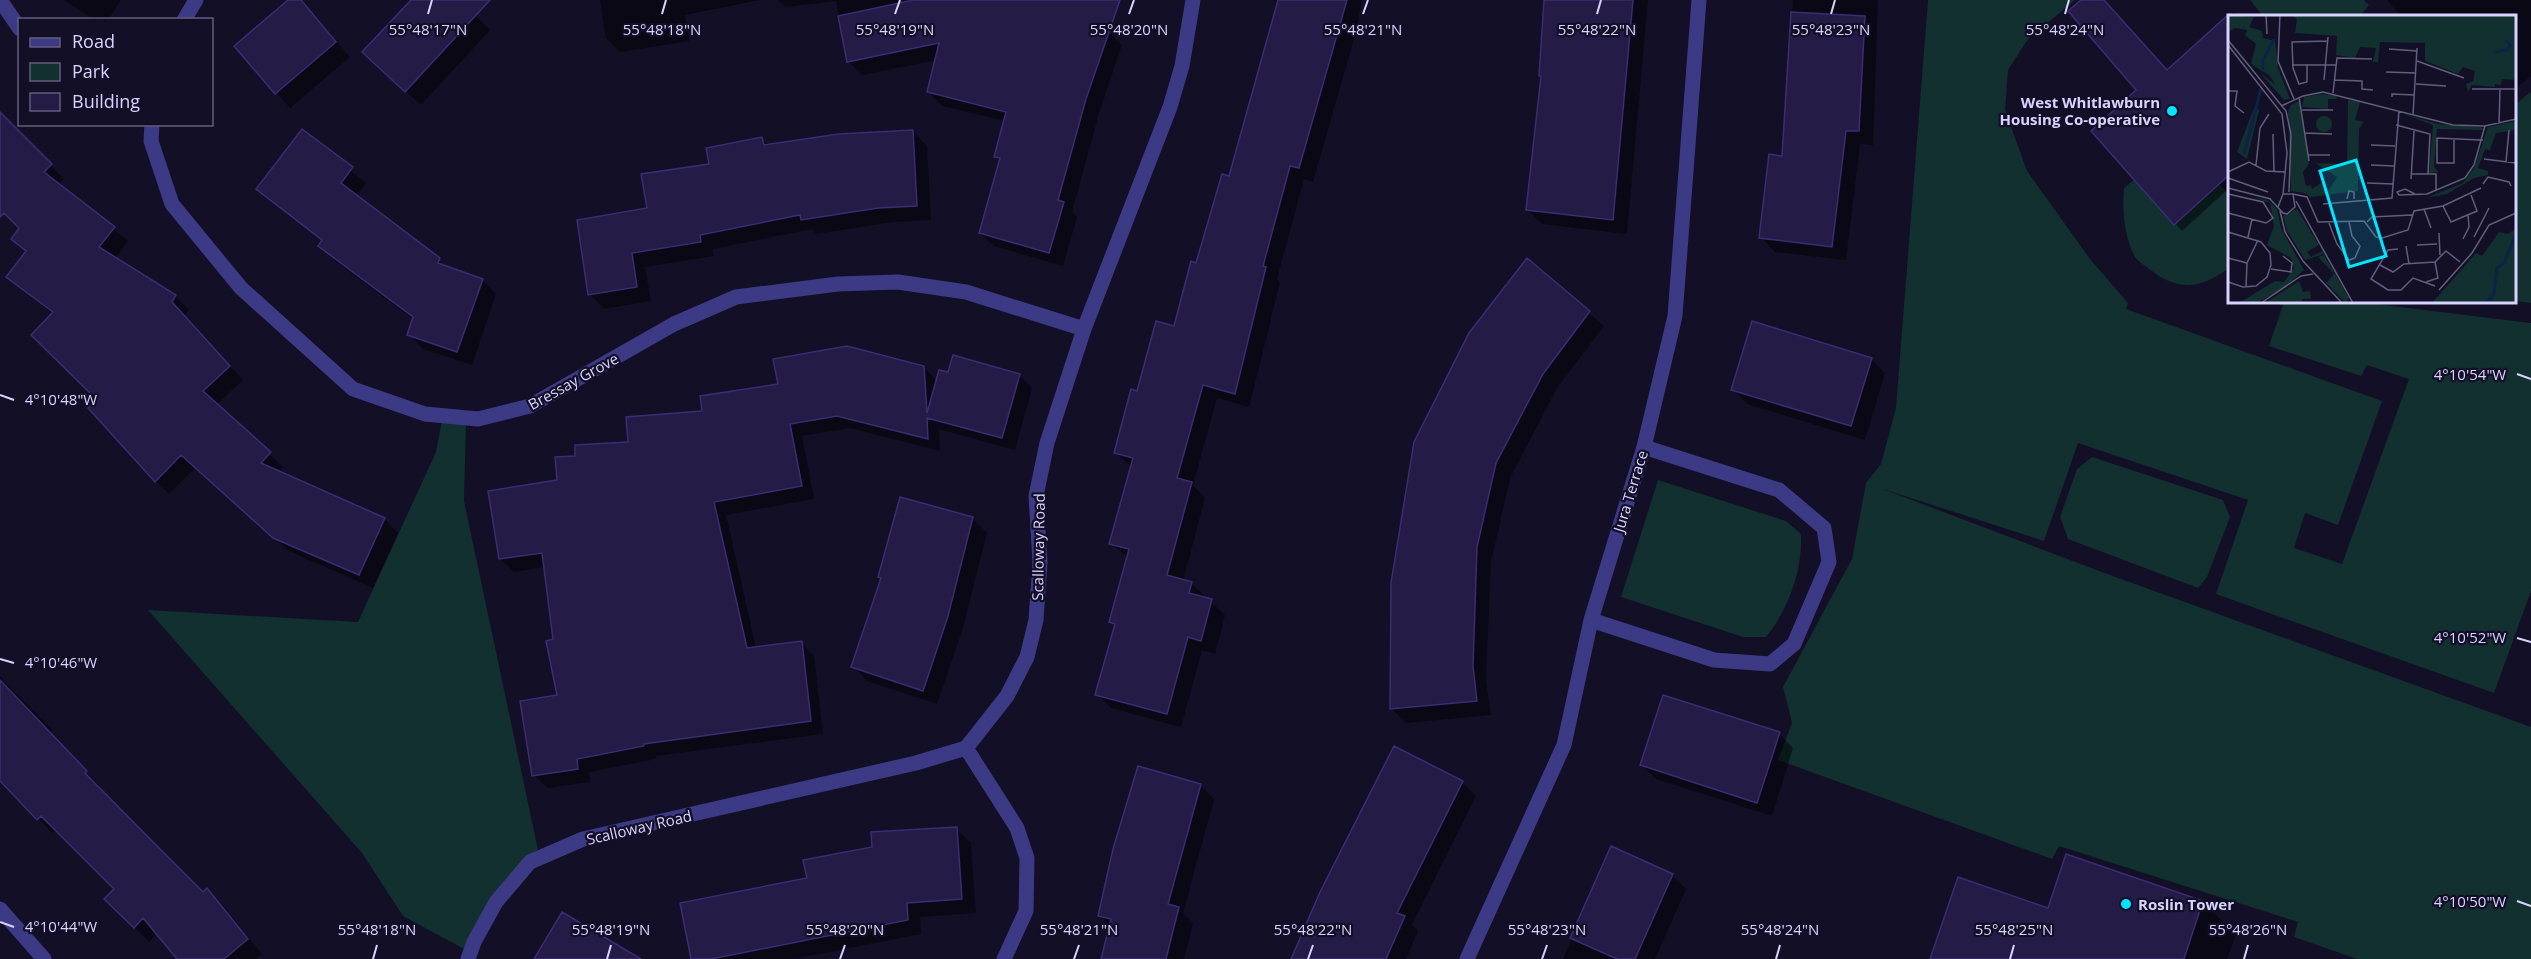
<svg xmlns="http://www.w3.org/2000/svg" width="2531" height="959" viewBox="0 0 2531 959" font-family="'Open Sans',sans-serif">
<style>
.green{fill:#12302f}
.shadow{fill:#0007}
.building{fill:#241b47;stroke:#3b2d73;stroke-width:1.5}
.lines{fill:none;stroke-linecap:round;stroke-linejoin:round}
.minor{stroke:#3d3a85;stroke-width:15}
.ticks{fill:none;stroke:#d9d4ff;stroke-width:2}
.poi-dot{fill:#00e5ff;stroke:#130f26;stroke-width:2}
.labels{text-anchor:middle;dominant-baseline:central;stroke-width:4.5;stroke-linejoin:round;paint-order:stroke}
.poi-label{font-size:15px;font-weight:bold;fill:#d9d4ff;stroke:#130f26;text-anchor:end}
.street-label{font-size:15px;fill:#d9d4ff;stroke:#130f26}
.inset-river{fill:none;stroke:#0c2248;stroke-width:3}
.inset-road{fill:none;stroke:#625e7d;stroke-width:1.5}
.view{fill:#00e5ff;fill-opacity:0.15;stroke:#00e5ff;stroke-width:3}
.inset-edge{fill:none;stroke:#d9d4ff;stroke-width:3}
.ticks-label{font-size:15px;text-anchor:middle;fill:#d9d4ff;stroke:#130f26;stroke-width:4.5;stroke-linejoin:round;paint-order:stroke}
</style>
<rect width="100%" height="100%" fill="#130f26"/>
<path class="green" d="M1928 0H2075L2028 39 2008 70 2005 110 2027 171 2090 259 2128 303 2126 309 2382 401 2338 525 2305 513 2294 548 2342 564 2409 379 2367 365 2361 376 2269 346 2284 302H2359L2531 323V591L2494 693 2216 594 2248 500 2078 443 2044 541 1883 489 2099 571 2531 727V959H2357L2294 937 2298 922 2059 846 2052 859 1778 760 1792 723 1783 687 1852 559 1866 483 1881 464 1896 408Z
M2250 0H2364L2369 5 2360 16H2263Z
M2530 92 2531 95V303L2514 301 2515 105Z
M2134 180 2174 225 2220 184 2229 195V268C2200 289 2179 292 2149 269 2145 265 2138 262 2135 257 2124 236 2122 211 2124 188Z
M442 420 466 422 464 501 538 850 527 857 466 950 403 916 362 853 148 610 358 622 436 452Z
M2092 457 2223 500 2230 517 2207 577 2198 588 2068 539 2060 517 2077 469Z
M1658 480 1786 521 1801 534C1803 570 1788 610 1766 637H1743L1621 597Z"/>
<path class="shadow" d="M64 0H121L108 20H94Z
M290 0H300L350 57 290 108 236 46Z
M413 0H460L490 30 421 105 378 66Z
M600 0H760L685 15 689 41 620 52 606 38Z
M778 0H1099L1109 32 1122 45 1099 113 1072 212 1077 217 1063 266 994 246 980 233 1001 162 995 156 1005 121 942 106 928 92 937 60 862 75 848 61 836 1 785 7Z
M1274 0H1362L1356 32 1313 182 1304 179 1277 279 1280 282 1249 407 1217 398 1193 485 1205 498 1183 581 1191 583 1225 615 1215 654 1202 650 1181 727 1111 708 1097 694 1115 626 1111 622 1128 558 1111 543 1132 467 1115 452 1138 393 1175 328 1230 177 1279 5Z
M1546 0H1648L1627 234 1542 224 1528 210 1542 78Z
M1793 0H1878L1873 145 1860 144 1846 260 1775 252 1761 237 1784 157Z
M2083 0H2103L2167 72 2234 12 2238 16H2230V193L2227 190 2182 231 2093 131 2138 91Z
M2387 0H2531V76L2514 90V16H2401Z
M0 114 64 179 58 185 128 241 115 259 175 296 189 310 184 316 243 380 216 405 283 467 278 473 384 519 398 533 373 588 289 551 195 468 169 494 156 481 53 314 8 277 27 252 13 239 21 228 0 207Z
M303 131 366 183 356 196 448 268 482 280 496 294 472 365 423 349 409 334 414 320 334 260 320 246 323 242 258 189Z
M913 131 927 146 931 220 893 222 816 234 812 229 713 249 714 256 645 267 651 301 604 309 590 294 648 209 710 165 762 139 769 146Z
M1527 260 1604 326 1557 388 1510 478 1491 562 1486 681 1491 715 1406 723 1392 709Z
M1871 359 1885 373 1865 440 1747 404 1733 389Z
M924 367 937 381 949 374 1019 375 1032 388 1015 450 939 429 940 451 851 428 802 436 814 499 726 515 756 648 801 643 814 656 823 734 656 756V759L589 772 590 782 547 788 534 775 559 696 545 567 514 572 501 559 577 457 629 443 704 413Z
M973 519 987 533 962 631 937 704 867 681 853 666Z
M0 677 53 730 49 734 100 786 98 789 203 894 207 890 222 905 262 954 255 959H179L157 933 149 942 106 899 116 889 56 829 52 833 0 779Z
M1779 734 1793 748 1772 816 1656 779 1642 765Z
M1462 782 1476 796 1412 925 1418 931 1406 959H1300Z
M1200 785 1214 799 1183 913 1193 923 1184 959H1102L1110 926 1100 916Z
M956 829 971 843 976 913 920 917 921 934 794 959H692L808 879 874 848Z
M1612 848 1672 875 1686 889 1655 959H1563Z
M2203 902 2236 935 2227 959H1938L2049 910Z"/>
<path class="building" d="M288 0H301L336 42 275 94 234 46Z
M411 0H490L405 92 362 52Z
M913 0H1120L1086 99 1058 200 1064 202 1049 253 979 233 1000 158 994 157 1006 112 927 92 939 43 847 62 838 16Z
M1278 0H1347L1299 168 1290 166 1263 266 1266 267 1235 394 1203 385 1177 478 1192 482 1167 575 1192 582 1189 593 1212 599 1201 641 1188 637 1167 714 1095 695 1115 624 1109 622 1129 549 1109 544 1133 458 1114 453 1131 389 1137 391 1156 321 1174 326 1191 261 1196 263 1222 174 1229 176Z
M1544 0H1633L1613 220 1526 210 1541 76H1539Z
M2081 0H2104L2167 70 2229 14V175L2174 225 2091 131 2136 90 2068 11Z
M1791 12 1865 16 1859 131H1846L1832 247 1759 238 1769 154 1782 156Z
M0 112 52 164 44 172 115 227 99 247 176 295 172 302 230 366 203 391 271 452 261 463 385 518 359 575 273 538 181 455 155 482 88 408 97 400 31 335 53 312 6 277 26 251 11 239 19 228 4 213 0 217Z
M302 129 353 167 341 183 440 258 438 263 483 279 457 352 407 335 413 317 318 246 322 240 256 189Z
M913 130 917 206 878 208 801 220 800 215 700 235 701 242 632 253 637 287 588 295 577 220 647 208 641 174 709 164 706 148 762 137 764 145 839 134Z
M1527 258 1590 311 1543 374 1496 463 1477 547 1473 666 1477 701 1390 709 1391 583 1414 442 1469 333Z
M1752 321 1872 358 1851 426 1731 390Z
M847 346 924 366 927 413 939 370 948 372 953 355 1020 374 1002 438 927 418 928 439 837 416 790 424 802 486 714 502 747 648 802 641 811 721 644 744V746L577 759 578 769 532 776 520 701 557 695 546 641 553 639 542 553 499 559 488 491 557 480 555 457 575 456V445L628 442 626 417 702 411 700 396 778 384 773 359Z
M900 497 973 517 948 616 923 691 851 667 881 578 878 577Z
M0 680 87 771 85 773 157 846 203 892 207 888 248 939 224 959H177L143 918 134 928 104 899 114 889 41 816 37 820 0 781Z
M1663 695 1780 732 1757 803 1640 765Z
M1394 746 1463 781 1397 913 1405 916 1386 959H1291L1320 892Z
M1138 766 1201 784 1168 904 1179 907 1166 959H1101L1111 919 1098 916 1113 849Z
M957 827 962 899 907 903 908 920 711 959H691L680 903 807 878 803 860 872 847 871 832Z
M1611 846 1673 874 1635 959H1617L1570 938Z
M2066 854 2203 901 2184 959H1930L1958 877 2048 908Z
M562 912 641 959H534Z"/>
<g class="lines">
<path class="minor" d="M0 0 20 29
M184 20 196 0
M152 124 151 141 172 204 241 288 353 389 425 414 478 419 530 406 674 324 736 297 838 284 898 282 966 292 1084 329
M1591 620 1714 660 1770 664 1794 644 1829 562 1824 528 1779 490 1644 447
M966 748 1017 828 1027 858 1026 911 1004 959
M0 909 44 959
M468 959 474 942 496 902 530 862 583 839 916 763 966 748 1007 696 1027 657 1036 620 1040 562 1036 496 1047 443 1084 329 1170 107 1182 66 1193 0
M1467 959 1564 745 1591 620 1644 447 1675 316 1699 0"/>
</g>
<path class="ticks" d="M428 14 432 0M662 14 666 0M895 14 900 0M1129 14 1134 0M1363 14 1368 0M1597 14 1601 0M1831 14 1835 0M2065 14 2069 0M2517 374 2531 379M0 395 14 400M2517 638 2531 642M0 659 14 663M2517 901 2531 906M0 922 14 927M373 959 377 945M607 959 611 945M840 959 845 945M1074 959 1079 945M1308 959 1313 945M1542 959 1547 945M1776 959 1780 945M2010 959 2014 945M2244 959 2248 945"/>
<g class="poi-dot">
<circle cx="2172" cy="111" r="6"/>
<circle cx="2126" cy="904" r="6"/>
</g>
<g class="labels">
<g class="poi-label">
<text x="2160" y="102">West Whitlawburn<tspan x="2160" dy="17">Housing Co-operative</tspan></text>
<text x="2138" y="904" text-anchor="start">Roslin Tower</text>
</g>
<g class="street-label">
<text transform="translate(573 381) rotate(-29)">Bressay Grove</text>
<text transform="translate(1630 491) rotate(-73)">Jura Terrace</text>
<text transform="translate(1038 547) rotate(-89)">Scalloway Road</text>
<text transform="translate(639 827) rotate(-13)">Scalloway Road</text>
</g>
</g>
<g transform="translate(2228 15)">
<rect width="288" height="288" fill="#130f26"/>
<path d="M0 0 26 2 21 12 34 16 35 23 47 26 50 53 62 84 56 85 32 58 48 70 41 60 24 50 29 51 23 49 28 29 17 20 19 15 7 13 0 17ZM63 0H288V65L274 64 273 70 267 69V72L244 70 240 77 238 69 245 66 247 56 235 52 230 59 197 46V28L152 27 150 47H145L148 33 132 32 127 43 108 40 109 21 67 18 69 4ZM93 79 108 80 109 84H100V94L74 92 76 82ZM120 85 132 87 127 105 136 107 131 113 130 176 82 182 77 178 63 176 60 96 63 90 71 86 81 149 75 157 78 171 83 170 84 174 93 168 101 175 109 162 87 148 119 149ZM26 93 31 95 19 144 9 137ZM173 98 210 109 253 112 256 115 209 114 206 151 210 157 201 158 205 110ZM88 109a8 8 0 1 1 16 0a8 8 0 1 1-16 0ZM288 106V115L268 118 262 135 257 134 250 153 260 156V160L246 163 219 179 198 183 235 168 246 153 260 112ZM22 181 39 185 49 194 53 213 76 255 56 273 29 288H11L47 266 56 267 66 253 63 243 39 230 46 211 42 188ZM69 194 91 230 79 237 83 242 94 236 96 239 77 245 59 216 55 201ZM288 213V288H204L248 238 254 241 271 217 280 219ZM96 240 121 283 118 288 98 268 106 259 90 242ZM71 266 75 277 82 276 83 284H74V288H37Z" fill="#12302f"/>
<path class="inset-river" d="M266 37 279 35 282 30 278 25M35 55V45L46 24M16 139 33 74M259 288 266 279 269 253 276 248 288 219"/>
<path class="inset-road" d="M38 0 39 19M52 0 50 46 66 84M0 25 58 96 63 119 61 177M0 30 54 99 59 138 55 179M161 34 189 36M189 46 236 63M79 49V67L71 69 65 53 64 27 100 26M64 50H108M158 57 188 58M96 65 100 22M106 65 134 66V74L145 75M188 69 218 71M244 74H288M0 76H9L7 91 16 98M105 78 109 43 144 44M71 82 81 146M164 82V79L187 80M53 91 75 81 95 77 225 110 257 111 288 104M74 95H105M185 100 189 33M271 109 272 75M168 110 202 119 200 159H183M77 118 104 119M45 119 46 157M226 124V148H209V123L252 125H255M143 130 167 131M80 140H102M256 144 288 148M278 147 281 115M28 150 32 113 41 99M143 150 166 151M0 157 21 147 38 156 57 157M200 159H208V176M0 163 40 177M183 164 186 116M139 168 165 169M255 169 260 162 281 167 283 171M0 173 43 184M0 179 35 187 45 203 38 208 0 198M65 179 79 182 90 207 136 206 148 222 154 223 180 215 186 196 215 191 253 173M187 179 177 174 169 177 171 180 199 179 237 163 246 150 257 111M42 184 55 198 59 199 67 192 65 179H55L50 192M119 184 121 176 126 177V184M68 186 125 288M95 189 164 183 171 96M215 191 223 207 249 196 243 180M196 194 203 213M52 196 57 217 75 246 114 288M139 207 144 202 184 200M101 208 109 229 121 245 127 243 132 231 124 221 121 207M0 217 33 227 42 238 43 250 39 262 28 271 15 272 0 267M211 218 212 240M20 222 24 204M246 222 261 193M235 224 241 212 240 199M189 230 209 229M178 231 181 249M170 234 160 235 143 264 160 275H173L185 263 207 271M0 243 19 248M207 247 218 236 232 247M152 250 165 257 176 249 207 247M43 254 63 257 64 248 55 241M198 267 210 263 207 247M18 272 19 248 30 225M211 275 244 238 261 210 288 198M33 288 73 261 85 259"/>
<path class="view" d="M128 145 158 241 121 252 92 156Z"/>
<rect width="288" height="288" class="inset-edge"/>
</g>
<g class="ticks-label">
<text x="428" y="35">55°48'17"N</text>
<text x="662" y="35">55°48'18"N</text>
<text x="895" y="35">55°48'19"N</text>
<text x="1129" y="35">55°48'20"N</text>
<text x="1363" y="35">55°48'21"N</text>
<text x="1597" y="35">55°48'22"N</text>
<text x="1831" y="35">55°48'23"N</text>
<text x="2065" y="35">55°48'24"N</text>
<text x="2470" y="380">4°10'54"W</text>
<text x="61" y="405">4°10'48"W</text>
<text x="2470" y="643">4°10'52"W</text>
<text x="61" y="668">4°10'46"W</text>
<text x="2470" y="907">4°10'50"W</text>
<text x="61" y="932">4°10'44"W</text>
<text x="377" y="935">55°48'18"N</text>
<text x="611" y="935">55°48'19"N</text>
<text x="845" y="935">55°48'20"N</text>
<text x="1079" y="935">55°48'21"N</text>
<text x="1313" y="935">55°48'22"N</text>
<text x="1547" y="935">55°48'23"N</text>
<text x="1780" y="935">55°48'24"N</text>
<text x="2014" y="935">55°48'25"N</text>
<text x="2248" y="935">55°48'26"N</text>
</g>
<rect x="18" y="18" width="195" height="108" fill="#130f26" stroke="#625e7d" stroke-width="1.5"/>
<rect x="30" y="38" width="30" height="9" fill="#3d3a85" stroke="#625e7d" stroke-width="1.5"/>
<text x="72" y="48" font-size="18" fill="#d9d4ff">Road</text>
<rect x="30" y="63" width="30" height="18" fill="#12302f" stroke="#625e7d" stroke-width="1.5"/>
<text x="72" y="78" font-size="18" fill="#d9d4ff">Park</text>
<rect x="30" y="93" width="30" height="18" fill="#241b47" stroke="#625e7d" stroke-width="1.5"/>
<text x="72" y="108" font-size="18" fill="#d9d4ff">Building</text>
</svg>
